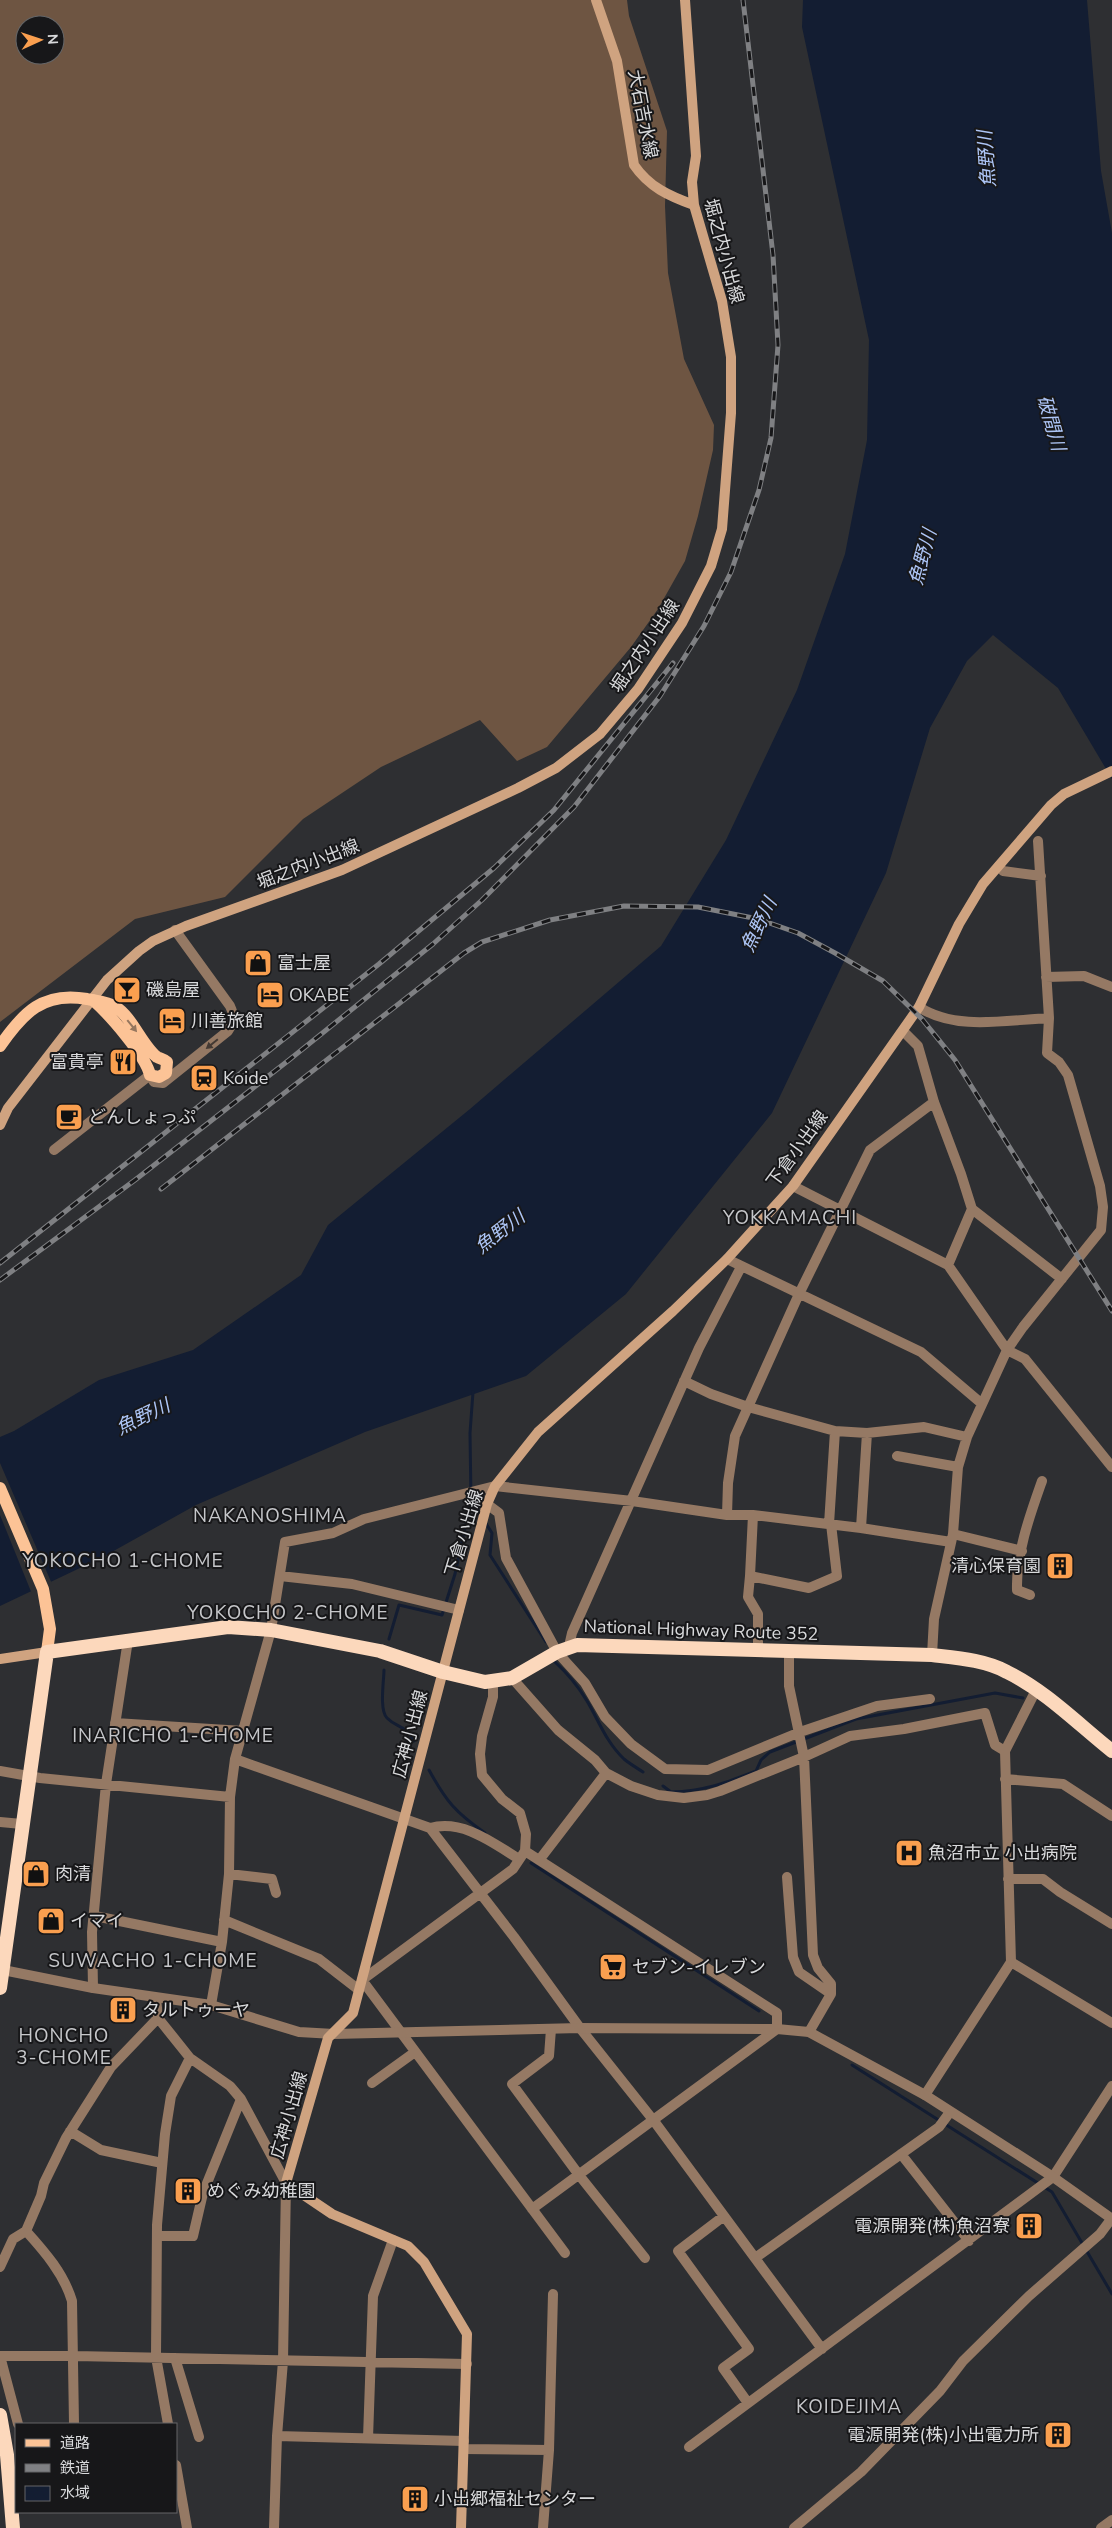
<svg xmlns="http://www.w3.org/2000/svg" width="1112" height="2528" viewBox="0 0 1112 2528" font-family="'Nunito Sans','Noto Sans JP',sans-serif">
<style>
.forest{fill:#6e5542;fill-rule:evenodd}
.water{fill:#131d32}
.pier{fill:#2e2f32}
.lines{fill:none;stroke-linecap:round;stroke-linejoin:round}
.stream{stroke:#131d32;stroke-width:3}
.minor{stroke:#957964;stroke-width:10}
.tertiary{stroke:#957964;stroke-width:10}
.secondary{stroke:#cfa380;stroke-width:10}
.primary{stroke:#fcc396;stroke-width:12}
.trunk{stroke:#fcd8bc;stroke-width:14}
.rail-casing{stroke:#7f8083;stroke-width:5}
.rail{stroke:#171719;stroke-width:3;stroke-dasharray:9;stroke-linecap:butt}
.oneway{fill:#95765e}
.oneway2{fill:#433933}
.labels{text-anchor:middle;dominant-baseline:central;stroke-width:4;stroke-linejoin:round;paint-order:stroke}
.street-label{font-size:18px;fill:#d8d9db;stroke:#171719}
.poi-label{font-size:18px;fill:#d8d9db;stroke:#171719;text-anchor:start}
.water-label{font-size:19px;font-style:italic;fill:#adc5f6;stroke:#171719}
.neighbourhood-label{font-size:19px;letter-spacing:1px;fill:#c6c7ca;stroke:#171719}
</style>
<rect width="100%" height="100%" fill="#2e2f32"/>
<path class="forest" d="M0 0H627L629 16 667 131 665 206 668 273 684 359 714 425 713 450 698 516 685 561 658 609 631 647 547 747 517 761 480 720 381 767 303 819 225 897 135 919 0 1022ZM25 25H55V55H25Z"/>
<path class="water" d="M803 0H1087L1101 171 1112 233V779L1058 688 993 635 967 661 930 728 886 873 772 1113 626 1294 526 1376 365 1432 196 1505 101 1558 0 1606V1437L14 1431 99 1380 193 1350 301 1275 328 1225 470 1109 661 946 726 840 797 690 845 554 867 440 869 340 802 27Z"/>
<path class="pier" d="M0 1463 52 1584 32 1594 0 1515Z"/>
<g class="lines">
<path class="stream" d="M472 1500 481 1516
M485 1522 492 1533 490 1555 546 1642
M389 1639 399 1605 442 1615 455 1574 471 1500 470 1433 473 1392
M555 1662C567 1673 578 1686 587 1701 599 1721 606 1742 624 1759 630 1764 637 1768 643 1772
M384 1670C384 1680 379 1710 387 1718 397 1728 404 1724 414 1741
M429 1770C446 1801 455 1812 485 1833
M663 1786 671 1792C704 1791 726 1783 756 1771L761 1760 770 1752 856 1719 995 1693 1023 1698
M531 1863 759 2011
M852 2065 1052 2192 1112 2294"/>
<path class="minor" d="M999 866 1003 871 1041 876
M1046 977 1084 976 1112 987
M919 1007C955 1031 1007 1020 1049 1018
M903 1031 918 1046 934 1102 961 1174 972 1209 1062 1279
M54 1150 150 1075
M793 1186 948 1265 1007 1350 1025 1359 1112 1467
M727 1259 921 1352 981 1403
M948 1265 972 1209
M684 1381 711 1394 748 1407 835 1431 867 1433 924 1427 967 1437
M897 1456 958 1467
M487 1504 499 1513 506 1558 557 1652 585 1683 605 1717 631 1744 665 1769 708 1770 800 1732 877 1706 930 1699
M727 1515 728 1483 735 1436 799 1294 870 1150 934 1102
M753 1515 750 1576 809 1588 837 1576 831 1524
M829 1524 835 1431
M861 1528 867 1433
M953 1534 1022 1551
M280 1576 352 1584 459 1610
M750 1576 748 1597 758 1614V1650
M1030 1595 1017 1590C1016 1553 1030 1515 1042 1481
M569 1646 572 1633 699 1348 741 1267
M789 1651V1686L804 1757 813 1955 818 1968 831 1984V1994L809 2032
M932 1655 934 1619 953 1534 958 1467 967 1437 1007 1350 1023 1327 1101 1230 1103 1207 1100 1186 1068 1075 1059 1062 1047 1053 1049 1018 1038 841
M512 1678 558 1730 595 1760 606 1773 631 1786 658 1795 684 1798 707 1795 720 1791 804 1757 850 1736 904 1729 985 1713 995 1745 1005 1751
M493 1681V1697L482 1736 480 1754 482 1775 502 1799 520 1813 526 1834 525 1851 513 1869 362 1980 565 2253
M115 1723 243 1731
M235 1759 430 1828 514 1937 580 2028 654 2121 822 2349
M0 1771 40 1778 230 1797
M1005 1779 1063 1784 1112 1816
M0 1822 22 1824
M430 1828C463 1819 493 1843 519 1859
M525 1851 777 2013V2029L532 2209
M540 1859 606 1773
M229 1874 272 1879 276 1893
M787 1877 793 1957 799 1972 831 1994
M1008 1879H1043L1060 1892 1112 1924
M95 1916 222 1942
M224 1920 319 1959 359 1990
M1011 1962 1112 2023
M93 1988 92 1932 106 1784 128 1640
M156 1998 158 2018 190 2058 230 2086 241 2099 286 2183 283 2361 277 2436 274 2528
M211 2005 222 1942 229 1874 230 1797 235 1759 271 1630 285 1542 333 1533 364 1519 495 1486 632 1501 727 1515H753L861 1528 951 1542
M551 2029 549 2056 512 2084 579 2175 645 2258
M372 2083 415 2052
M925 2095 1011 1962 1005 1751 1036 1690
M70 2131 101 2150 162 2163
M901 2154 969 2241
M724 2216 678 2251 749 2349 723 2368 748 2403
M26 2231C45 2252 64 2274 72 2301L74 2424
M158 2236H193L203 2193 241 2099
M755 2258 939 2127 950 2112
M0 2267 13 2239 26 2231 41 2196 44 2183 66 2138 111 2067 158 2018
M0 2356H75L467 2364
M0 2356 18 2424
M175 2358 199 2437
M168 2424 156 2357 157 2225 165 2134 171 2096 190 2058
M277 2436 464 2441
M368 2438 373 2296 393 2240
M689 2447 1053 2177 1112 2086
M464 2449 549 2450
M176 2465 187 2528
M543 2528 549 2450 553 2294
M1101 2528 1112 2520"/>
<path class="tertiary" d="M150 1076 154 1082 163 1083 228 1031C234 1021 235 1017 230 1006L175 930
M3 1970 93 1988 211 2005 299 2032 334 2034 580 2028 777 2029 809 2032 925 2095 1053 2177 1112 2219
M794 2528 861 2472 940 2391 963 2361 1029 2296 1100 2234 1112 2218"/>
<path class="secondary" d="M596 0 617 61 634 165C649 187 669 196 694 205
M0 1125 8 1108 107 980 139 951 153 941 186 926 342 870 518 788 556 768 600 734 638 689 682 623 711 566 722 529 731 413V357L722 301 694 205 692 182 696 156 685 0
M0 1659 47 1652
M461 2528 467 2334 424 2262 408 2246 332 2214 286 2183 328 2038 353 2013 487 1504 495 1486 538 1432 673 1311 727 1259 793 1186 919 1007 959 924 983 884 1051 805 1064 794 1112 771"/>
<path class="primary" d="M0 1046C23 1013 43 991 87 999 96 1001 107 1001 116 1007 132 1017 143 1047 157 1057 161 1059 164 1059 167 1062L166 1073 159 1077 150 1075C146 1056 109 1014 93 1000
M0 1488 43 1589 50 1629 47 1652"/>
<path class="trunk" d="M0 1988 47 1652 228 1627 271 1630 380 1651 443 1672 485 1682 512 1678 557 1652 577 1645 932 1655C957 1658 985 1660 1007 1672 1046 1691 1078 1724 1112 1751
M0 2415 7 2455 13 2528"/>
<defs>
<path id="rail" d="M161 1189 464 953 482 942 550 920 624 906 698 907 758 919 798 933 835 953 883 981 922 1019 955 1060 1112 1311
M0 1263 379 964 494 868 554 810 673 663
M0 1280 135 1180 289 1060 433 944 482 900 574 807 660 696 704 626 731 572 759 490 771 438 778 345 773 255 743 0"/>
</defs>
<use href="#rail" class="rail-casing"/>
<use href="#rail" class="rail"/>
</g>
<defs><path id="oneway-solid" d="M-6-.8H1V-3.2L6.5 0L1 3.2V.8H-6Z" transform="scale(1.25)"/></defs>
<use class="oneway" href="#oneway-solid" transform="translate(132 1026) rotate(51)"/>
<use class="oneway2" href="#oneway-solid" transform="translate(212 1044) rotate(141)"/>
<defs>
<symbol id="shop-square" viewBox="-11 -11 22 22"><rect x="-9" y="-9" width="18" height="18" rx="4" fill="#fa9f4f" stroke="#171719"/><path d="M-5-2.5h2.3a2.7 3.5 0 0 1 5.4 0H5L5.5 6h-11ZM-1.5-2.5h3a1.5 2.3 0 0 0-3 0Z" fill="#111"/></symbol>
<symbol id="bar-square" viewBox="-11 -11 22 22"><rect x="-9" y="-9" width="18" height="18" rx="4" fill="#fa9f4f" stroke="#171719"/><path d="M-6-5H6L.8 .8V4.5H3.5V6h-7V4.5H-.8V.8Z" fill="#111"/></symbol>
<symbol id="hotel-square" viewBox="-11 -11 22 22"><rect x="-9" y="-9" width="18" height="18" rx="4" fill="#fa9f4f" stroke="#171719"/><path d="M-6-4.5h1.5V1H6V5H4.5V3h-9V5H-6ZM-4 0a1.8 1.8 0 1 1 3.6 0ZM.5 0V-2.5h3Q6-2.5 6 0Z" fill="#111"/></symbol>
<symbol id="restaurant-square" viewBox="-11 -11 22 22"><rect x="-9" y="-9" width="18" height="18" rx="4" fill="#fa9f4f" stroke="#171719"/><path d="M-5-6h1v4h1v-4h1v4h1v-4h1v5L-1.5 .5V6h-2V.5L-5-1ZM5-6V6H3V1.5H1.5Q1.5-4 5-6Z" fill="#111"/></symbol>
<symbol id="station-square" viewBox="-11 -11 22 22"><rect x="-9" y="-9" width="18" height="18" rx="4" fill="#fa9f4f" stroke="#171719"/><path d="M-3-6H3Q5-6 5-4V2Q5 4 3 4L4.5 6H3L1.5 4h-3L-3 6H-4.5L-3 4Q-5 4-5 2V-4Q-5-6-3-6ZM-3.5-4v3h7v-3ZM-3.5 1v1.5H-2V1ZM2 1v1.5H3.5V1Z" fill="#111"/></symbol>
<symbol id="cafe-square" viewBox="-11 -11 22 22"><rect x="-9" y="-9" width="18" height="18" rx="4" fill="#fa9f4f" stroke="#171719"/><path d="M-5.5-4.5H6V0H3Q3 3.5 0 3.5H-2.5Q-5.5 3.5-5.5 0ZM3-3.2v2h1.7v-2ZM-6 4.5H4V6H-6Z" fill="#111"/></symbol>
<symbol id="building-square" viewBox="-11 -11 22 22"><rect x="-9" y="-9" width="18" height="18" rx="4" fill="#fa9f4f" stroke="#171719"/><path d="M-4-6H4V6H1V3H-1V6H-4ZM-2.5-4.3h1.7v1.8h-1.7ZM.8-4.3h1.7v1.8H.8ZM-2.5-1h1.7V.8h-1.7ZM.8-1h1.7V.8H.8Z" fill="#111"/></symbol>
<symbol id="hospital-square" viewBox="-11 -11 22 22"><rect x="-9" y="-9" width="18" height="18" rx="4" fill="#fa9f4f" stroke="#171719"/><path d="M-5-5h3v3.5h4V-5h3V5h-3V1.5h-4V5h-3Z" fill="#111"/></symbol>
<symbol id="supermarket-square" viewBox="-11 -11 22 22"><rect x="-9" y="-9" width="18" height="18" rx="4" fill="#fa9f4f" stroke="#171719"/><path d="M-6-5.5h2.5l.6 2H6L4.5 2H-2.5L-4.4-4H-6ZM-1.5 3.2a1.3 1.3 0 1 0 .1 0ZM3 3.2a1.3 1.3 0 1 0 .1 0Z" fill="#111"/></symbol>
</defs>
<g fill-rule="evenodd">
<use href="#shop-square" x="242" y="947" width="32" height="32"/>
<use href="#bar-square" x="111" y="974" width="32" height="32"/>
<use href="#hotel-square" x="254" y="979" width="32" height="32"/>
<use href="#hotel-square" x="156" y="1005" width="32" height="32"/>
<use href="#restaurant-square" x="107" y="1046" width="32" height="32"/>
<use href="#station-square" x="188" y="1062" width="32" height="32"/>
<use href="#cafe-square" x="53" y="1101" width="32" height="32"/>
<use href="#building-square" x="1044" y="1550" width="32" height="32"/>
<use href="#hospital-square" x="893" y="1837" width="32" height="32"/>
<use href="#shop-square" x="20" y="1858" width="32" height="32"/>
<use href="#shop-square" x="35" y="1905" width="32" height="32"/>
<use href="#supermarket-square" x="597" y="1951" width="32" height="32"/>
<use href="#building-square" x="107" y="1994" width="32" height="32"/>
<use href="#building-square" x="172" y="2175" width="32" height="32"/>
<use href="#building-square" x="1013" y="2210" width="32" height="32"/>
<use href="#building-square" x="1042" y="2419" width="32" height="32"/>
<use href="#building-square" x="399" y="2483" width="32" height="32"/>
</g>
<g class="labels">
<g class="street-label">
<text transform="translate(643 114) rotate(79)">大石吉水線</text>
<text transform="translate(724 251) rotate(75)">堀之内小出線</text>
<text transform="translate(645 646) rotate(-56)">堀之内小出線</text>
<text transform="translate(308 864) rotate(-21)">堀之内小出線</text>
<text transform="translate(797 1149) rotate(-54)">下倉小出線</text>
<text transform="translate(464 1533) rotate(-73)">下倉小出線</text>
<text transform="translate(701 1630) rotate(2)">National Highway Route 352</text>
<text transform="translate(410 1734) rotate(-75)">広神小出線</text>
<text transform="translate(289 2115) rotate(-74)">広神小出線</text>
</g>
<g class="poi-label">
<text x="277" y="963">富士屋</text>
<text x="146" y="990">磯島屋</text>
<text x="289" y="995">OKABE</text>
<text x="191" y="1021">川善旅館</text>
<text x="104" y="1062" text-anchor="end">富貴亭</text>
<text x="223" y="1078">Koide</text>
<text x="88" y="1117">どんしょっぷ</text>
<text x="1041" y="1566" text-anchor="end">清心保育園</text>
<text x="928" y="1853">魚沼市立 小出病院</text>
<text x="55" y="1874">肉清</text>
<text x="70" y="1921">イマイ</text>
<text x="632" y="1967">セブン-イレブン</text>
<text x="142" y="2010">タルトゥーヤ</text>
<text x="207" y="2191">めぐみ幼稚園</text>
<text x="1010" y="2226" text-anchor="end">電源開発(株)魚沼寮</text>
<text x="1039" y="2435" text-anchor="end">電源開発(株)小出電力所</text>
<text x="434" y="2499">小出郷福祉センター</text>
</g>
<g class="water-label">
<text transform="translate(987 159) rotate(-94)">魚野川</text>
<text transform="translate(1051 423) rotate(74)">破間川</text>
<text transform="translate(923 557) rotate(-75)">魚野川</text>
<text transform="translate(759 925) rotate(-64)">魚野川</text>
<text transform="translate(500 1232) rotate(-38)">魚野川</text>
<text transform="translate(143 1417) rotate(-26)">魚野川</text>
</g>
<g class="neighbourhood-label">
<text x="790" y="1218">YOKKAMACHI</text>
<text x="270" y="1516">NAKANOSHIMA</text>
<text x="123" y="1561">YOKOCHO 1-CHOME</text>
<text x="288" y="1613">YOKOCHO 2-CHOME</text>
<text x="173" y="1736">INARICHO 1-CHOME</text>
<text x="153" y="1961">SUWACHO 1-CHOME</text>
<text x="64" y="2036">HONCHO<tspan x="64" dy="22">3-CHOME</tspan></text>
<text x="849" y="2407">KOIDEJIMA</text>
</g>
</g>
<rect x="15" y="2423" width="162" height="90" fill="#171719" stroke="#646567"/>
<rect x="25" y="2439" width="25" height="8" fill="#fcc396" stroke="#646567"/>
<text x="60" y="2448" font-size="15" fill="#d8d9db">道路</text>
<rect x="25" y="2464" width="25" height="8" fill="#7f8083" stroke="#646567"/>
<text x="60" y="2473" font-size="15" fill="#d8d9db">鉄道</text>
<rect x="25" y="2486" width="25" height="15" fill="#131d32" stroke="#646567"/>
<text x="60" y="2498" font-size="15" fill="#d8d9db">水域</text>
<g transform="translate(40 40) rotate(87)"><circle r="24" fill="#171719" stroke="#646567"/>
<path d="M0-4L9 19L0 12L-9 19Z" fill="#fa9f4f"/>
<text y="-8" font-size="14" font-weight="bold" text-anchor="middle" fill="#d8d9db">N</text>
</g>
</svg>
